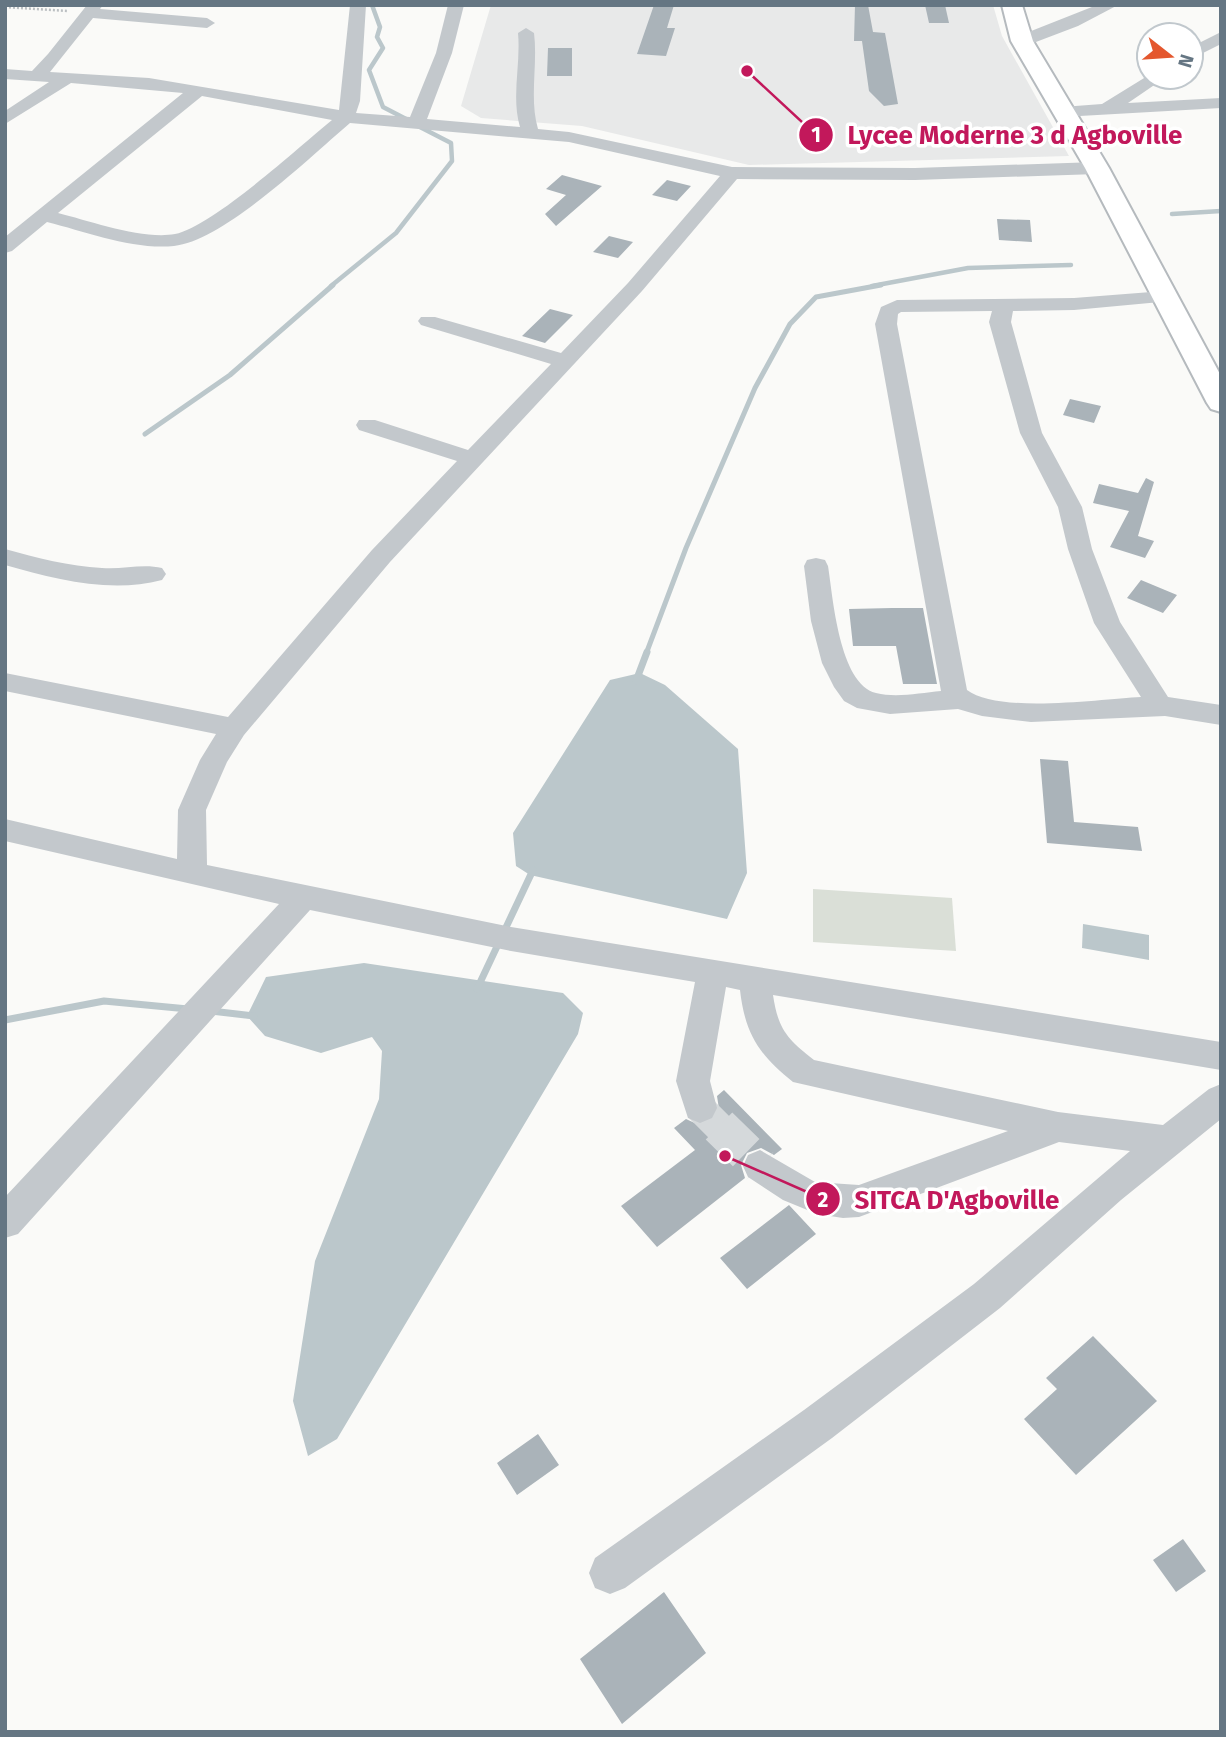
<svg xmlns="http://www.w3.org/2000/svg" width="1226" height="1737" viewBox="0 0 1226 1737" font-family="'Fira Sans',sans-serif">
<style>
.built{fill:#e8e9e9}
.green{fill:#dadfd7}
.water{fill:#bbc7cb}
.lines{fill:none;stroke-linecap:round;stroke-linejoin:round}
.stream-far2{stroke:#bbc7cb;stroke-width:4.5}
.stream-far1{stroke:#bbc7cb;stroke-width:5}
.stream{stroke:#bbc7cb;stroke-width:7}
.building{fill:#aab3b9}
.minor-tunnel-far1{stroke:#d5d9db;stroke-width:30;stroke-dasharray:30 15;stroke-linecap:butt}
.minor-tunnel{stroke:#d5d9db;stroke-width:38;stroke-dasharray:38 19;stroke-linecap:butt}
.major-casing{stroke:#b5babe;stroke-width:4}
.path{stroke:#bbbfc2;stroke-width:2.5;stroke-dasharray:2 2;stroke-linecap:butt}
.minor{fill:#c3c8cc;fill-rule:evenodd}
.major{fill:#fff;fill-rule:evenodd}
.leader{fill:none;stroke:#c2185b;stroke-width:2.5}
.callout-dot{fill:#c2185b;stroke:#fff;stroke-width:2.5}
.mark-label{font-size:21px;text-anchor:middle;font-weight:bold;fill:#fff}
.callout-label{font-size:26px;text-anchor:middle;font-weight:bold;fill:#c2185b;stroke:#fff;stroke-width:7;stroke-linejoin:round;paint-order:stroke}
</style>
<rect width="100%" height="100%" fill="#fafaf8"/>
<path class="built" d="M491 5H993L1002 36 1069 156 749 165 582 126 481 118 461 106Z"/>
<path class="green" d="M813 889 952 898 956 951 813 942Z"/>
<path class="water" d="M640 673 665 685 738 749 747 873 727 919 530 875 516 866 513 833 610 680Z
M1083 924 1149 935V960L1082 948Z
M364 963 563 993 583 1013 578 1034 337 1439 308 1456 293 1401 315 1261 379 1099 382 1051 372 1037 321 1053 265 1036 247 1016 266 977Z"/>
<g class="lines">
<path class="stream-far2" d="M372 5 380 27 377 37 383 48 369 70 383 107 408 120
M1172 214 1221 211
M331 286 396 233 452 161 451 143 418 126
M872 286 968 268 1071 265"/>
<path class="stream-far1" d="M145 434 230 375 333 285
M646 654 686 548 755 388 790 324 816 297 881 285"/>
<path class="stream" d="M636 681 647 652
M477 989 533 870
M211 1011 254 1016
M5 1020 104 1001 188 1009"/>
</g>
<path class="building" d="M654 5H674L667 28H675L666 56 637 54Z
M855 5H868L873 32 885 33 898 104 884 106 869 91 862 41H854Z
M925 5H945L949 23H929Z
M548 48H572V76H547Z
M562 175 602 186 556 226 545 214 566 195 546 189Z
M667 180 691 186 677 201 652 195Z
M997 219 1030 220 1032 242 999 240Z
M609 236 633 242 618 258 593 252Z
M550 309 573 315 545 343 522 336Z
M1070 399 1101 406 1094 423 1063 415Z
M1146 478 1154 482 1138 536 1154 541 1145 558 1110 547 1129 511 1093 503 1099 484 1138 493Z
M1141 580 1177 595 1163 613 1127 598Z
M892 608H923L937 684H903L896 646H853L849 609Z
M1040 759 1068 761 1074 822 1138 827 1142 851 1047 843Z
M724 1090 782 1149 774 1155 761 1148 747 1153 741 1165 745 1178 657 1247 621 1206 695 1150 674 1128 686 1119 699 1125 713 1120 719 1109 717 1096Z
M789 1205 816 1234 747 1289 720 1258Z
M1093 1336 1157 1401 1076 1475 1024 1419 1057 1389 1046 1378Z
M538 1434 559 1465 517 1495 497 1463Z
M1183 1539 1206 1571 1176 1592 1153 1560Z
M664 1592 706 1653 622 1724 580 1659Z"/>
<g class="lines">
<path class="minor-tunnel-far1" d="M700 1108 720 1128"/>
<path class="minor-tunnel" d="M719 1126 760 1166"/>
<defs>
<path id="major" d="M1002 5H1022L1033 41 1109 168 1221 376V412L1211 409 1207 403 1085 168 1011 41Z"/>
</defs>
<use href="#major" class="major-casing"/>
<path class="path" d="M5 7 67 11"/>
<path class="minor" d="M87 5H103L100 9 207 18 215 23 207 28 93 18 50 72 149 78 339 110 350 5H366L360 101 356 113 410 117 436 53 448 5H464L452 53 427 119 520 127C511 97 521 64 518 33L526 28 534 33C538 65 529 98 538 129L569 132 732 167 915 168 1097 162 1106 168 1097 174 915 180 737 179 642 291 390 562 244 735 227 762 206 810 207 865 511 927 1221 1042V1070L773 995C778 1029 787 1039 814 1060L1058 1112 1163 1125 1209 1089 1221 1084V1119L1121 1200 1000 1308 832 1438 625 1588 610 1594 595 1588 589 1573 595 1558 804 1410 974 1284 1130 1151 1059 1142 859 1217 843 1218 817 1214 783 1200 748 1177 743 1166 748 1155 760 1150 815 1182 859 1185 1008 1131 793 1082C759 1055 745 1034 740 990L726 987 710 1081 717 1108 712 1118 700 1123 688 1118 676 1081 695 982 511 951 310 910 18 1234 5 1238V1197L279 904 5 841V819L177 859 178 810 200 760 216 734 5 691V673L228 717 372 550 457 461 359 430 356 425 359 420H375L468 450 551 364 421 325 418 321 421 317H435L561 353 628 283 720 176 569 142 350 123C311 156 224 241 174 246 133 250 87 232 47 222L12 251 5 253V237L183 93 71 83 5 124V111L49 82 5 79V69L32 71 48 54ZM202 96 332 120C299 147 213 226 175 234 143 240 90 221 58 213Z
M1097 5H1118L1078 26 1028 45 1022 46 1014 41 1016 37Z
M1221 32V44L1191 59V47Z
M1149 75V77H1166L1128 103 1221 98V108L1062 117 1053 112 1062 107 1102 104Z
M1164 291 1171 293 1174 297 1171 301 1074 310 1013 311 1011 322 1042 433 1082 507 1092 549 1120 622 1168 697 1221 705V725L1165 716 1031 722 982 716 958 709 890 714 857 708 844 701 834 687 822 663 811 621 804 566 807 560 816 558 825 560 828 566C833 597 839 684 876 693 896 698 920 693 941 691L875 324 881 307 897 300 1074 298ZM992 311 989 322 1020 433 1058 507 1068 549 1094 623 1141 697C1101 699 998 714 967 690L897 324 898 314 901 312Z
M5 549C37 558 69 566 102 568 122 570 142 563 162 568L166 574 162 580C110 594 55 579 5 565Z"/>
<use href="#major" class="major"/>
</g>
<path class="leader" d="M747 71L816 135M725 1156L823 1199"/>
<g class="callout-dot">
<circle cx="747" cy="71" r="7"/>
<circle cx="725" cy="1156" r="7"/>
<circle cx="816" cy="135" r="18"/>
<circle cx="823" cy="1199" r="18"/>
</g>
<g class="mark-label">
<text x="816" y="142">1</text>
<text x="823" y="1207">2</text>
</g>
<g class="callout-label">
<text x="1015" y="144">Lycee Moderne 3 d Agboville</text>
<text x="957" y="1209">SITCA D'Agboville</text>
</g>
<rect width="1226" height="1737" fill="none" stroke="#657683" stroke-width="14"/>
<g transform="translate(1170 56) rotate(107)"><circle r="33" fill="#ffffff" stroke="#c1c8cd" stroke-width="2"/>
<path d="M0-5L12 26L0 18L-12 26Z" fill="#e4572e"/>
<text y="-10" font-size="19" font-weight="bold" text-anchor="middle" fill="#657683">N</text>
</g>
</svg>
